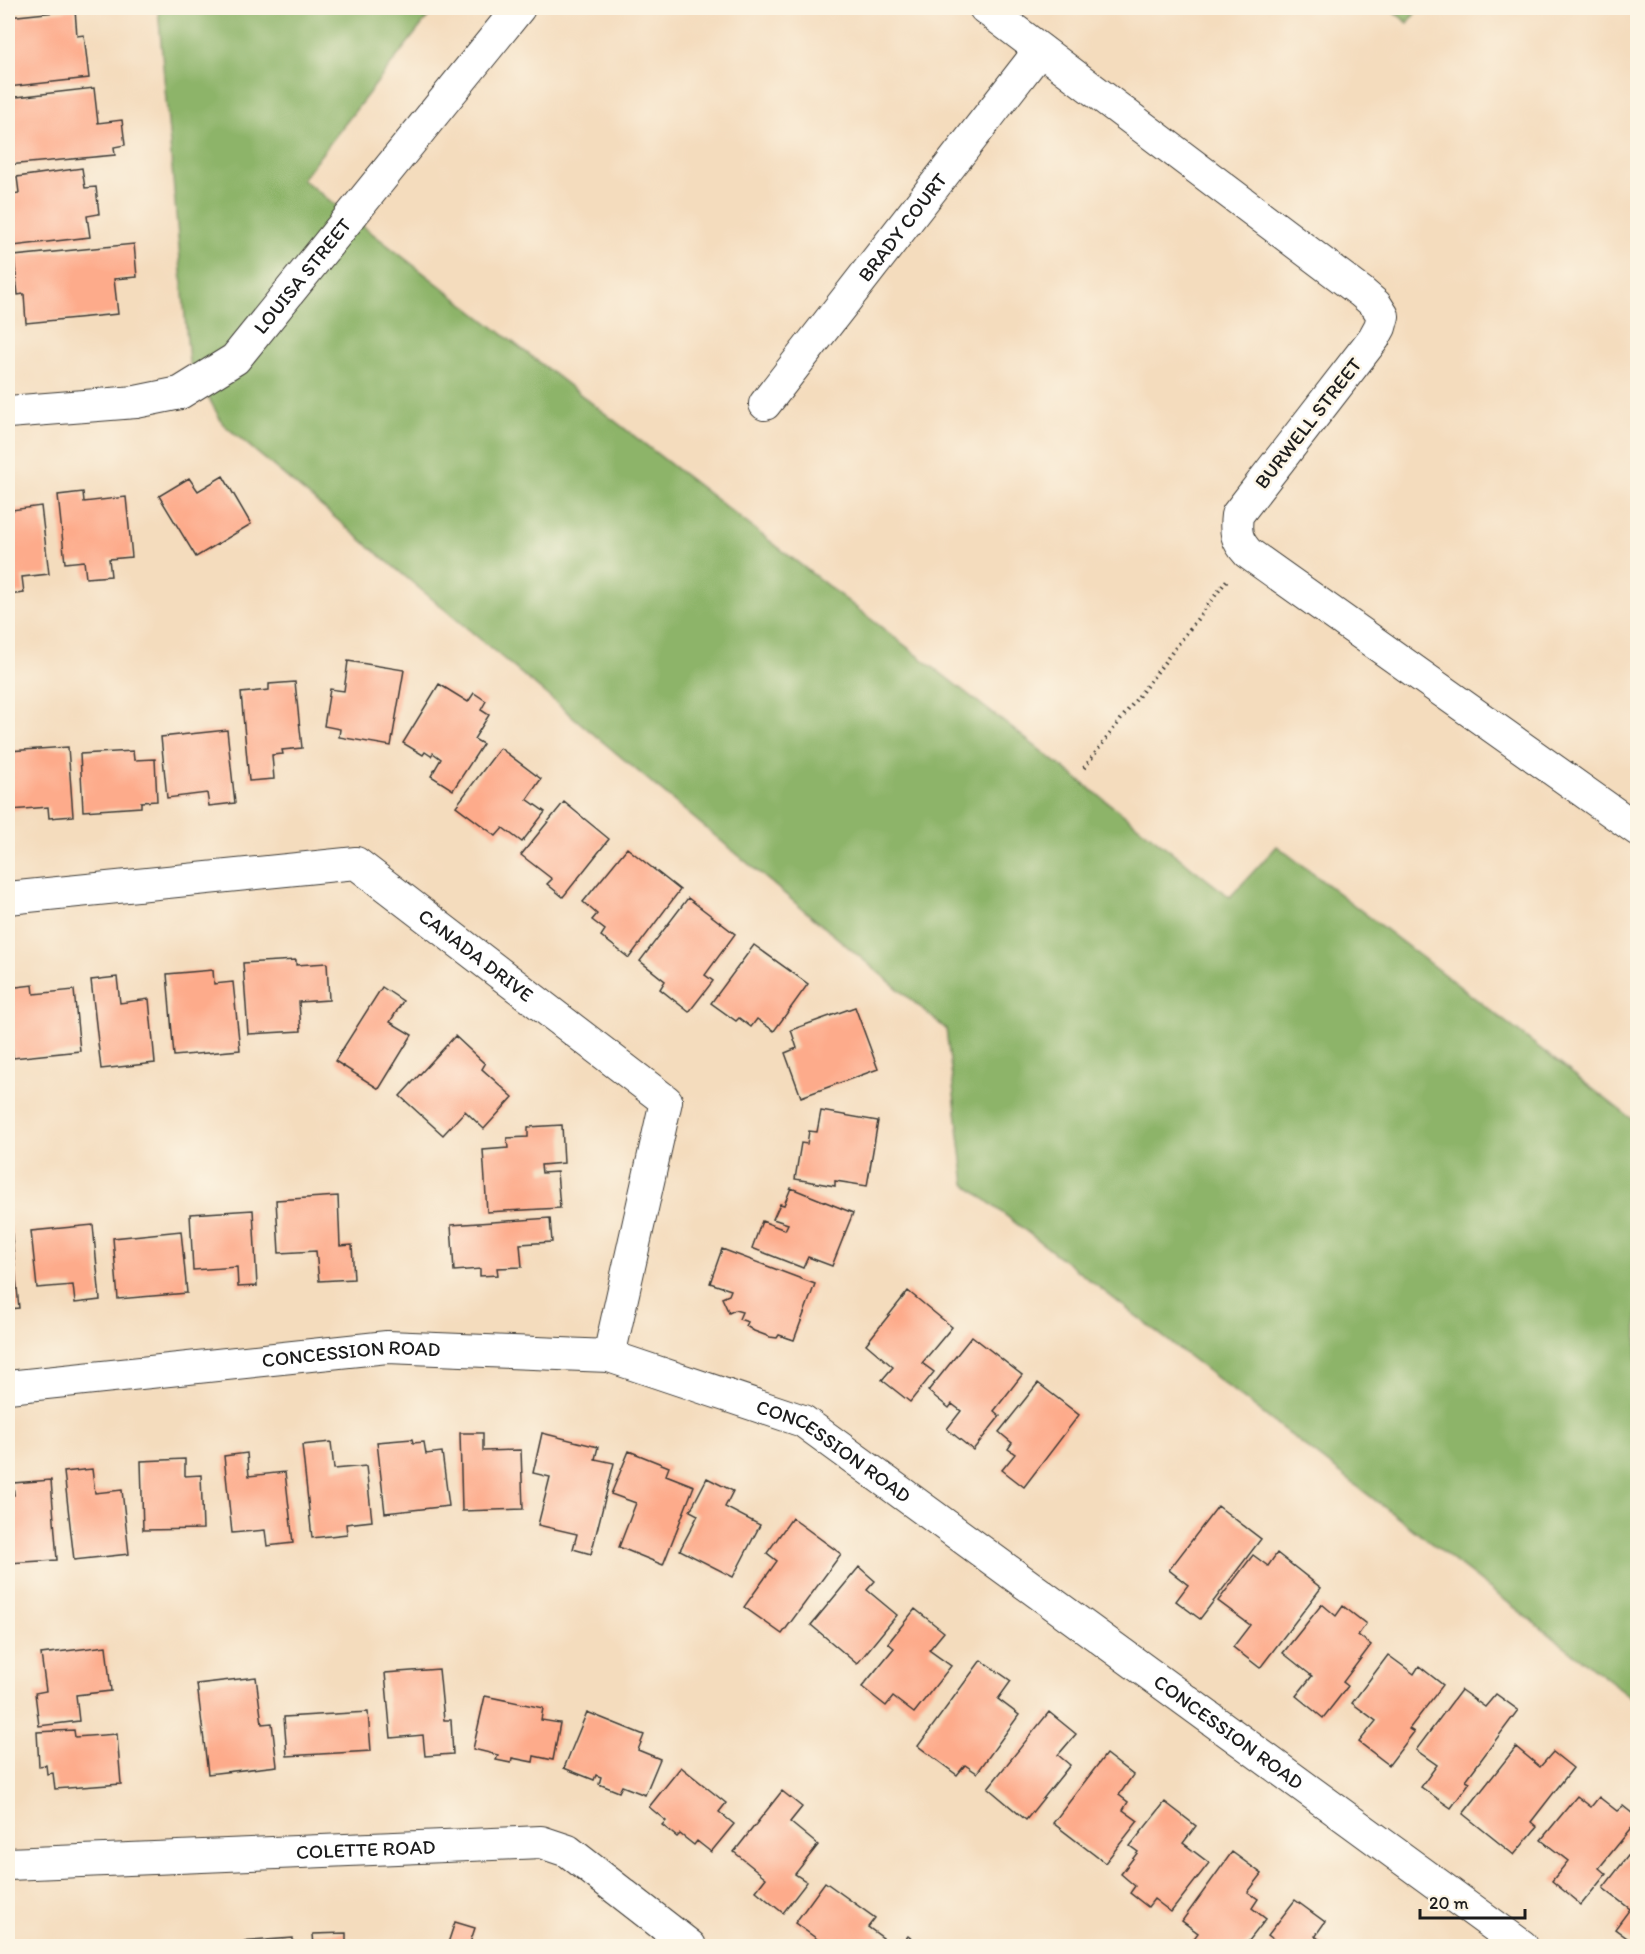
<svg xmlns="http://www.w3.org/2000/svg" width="1645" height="1954" viewBox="0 0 1645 1954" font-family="Itim,sans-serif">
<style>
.forest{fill:#8db469;stroke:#546842;stroke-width:1.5}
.building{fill:#fdab8b}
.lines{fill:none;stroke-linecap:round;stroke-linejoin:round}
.minor-casing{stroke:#3c3934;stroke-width:34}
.path{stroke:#3c3934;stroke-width:4;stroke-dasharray:1.5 4.5;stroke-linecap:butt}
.minor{stroke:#fff;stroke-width:32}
.labels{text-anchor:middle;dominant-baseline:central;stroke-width:5;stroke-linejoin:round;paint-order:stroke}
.street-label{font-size:20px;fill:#1c1c1c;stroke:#fcf5e5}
</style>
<rect width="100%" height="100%" fill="#fcf5e5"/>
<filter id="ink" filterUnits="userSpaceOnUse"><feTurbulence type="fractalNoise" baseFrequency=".0167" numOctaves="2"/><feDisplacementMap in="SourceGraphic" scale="12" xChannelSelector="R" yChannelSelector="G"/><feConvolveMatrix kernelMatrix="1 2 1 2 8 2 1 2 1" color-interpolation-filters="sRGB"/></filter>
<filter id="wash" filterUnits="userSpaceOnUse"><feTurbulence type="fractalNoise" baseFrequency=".008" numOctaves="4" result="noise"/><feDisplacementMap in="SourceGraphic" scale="24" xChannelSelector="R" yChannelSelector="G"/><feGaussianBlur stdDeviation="1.35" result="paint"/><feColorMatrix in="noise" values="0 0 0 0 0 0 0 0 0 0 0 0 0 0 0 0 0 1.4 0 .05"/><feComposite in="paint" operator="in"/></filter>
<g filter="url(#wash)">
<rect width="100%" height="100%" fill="#f4dcbd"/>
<path class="forest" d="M158 8H435L302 179 1230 897 1277 846 1637 1123V1702L965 1184 946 1029 223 424 189 362Z
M1389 8H1419L1408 23Z"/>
<g id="blocks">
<path class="building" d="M75 10 77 36 84 35 89 78 8 87V17Z
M94 88 98 123 122 120 125 145 114 147 115 155 8 165V127H10L8 98Z
M82 168 85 188 96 187 99 214 87 216 90 237 13 246 8 195 19 193 17 177Z
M134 244 137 277 114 279 118 314 26 323 24 294 18 295 14 256Z
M223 476 251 524 196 557 159 496 189 478 198 491Z
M83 492 84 502 126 497 132 557 109 559 111 576 86 578 84 561 65 563 58 495Z
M10 498 12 510 41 506 49 574 22 577 24 593 8 595V499Z
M348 661 404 670 391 746 339 737 340 729 324 726 330 689 344 691Z
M295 682 302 748 282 750 283 754 272 755 274 779 249 781 241 693 269 690V684Z
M439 684 468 702 474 693 486 701 481 710 489 715 474 739 483 744 453 790 431 776 441 759 433 753 431 756 425 752 423 755 403 743Z
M227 730 235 803 209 806 207 793 167 798 161 737Z
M68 747 73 816 49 818 48 807 11 810 8 751Z
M500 748 541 779 527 799 545 812 522 842 503 828 496 836 456 806Z
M133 751 134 760 155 759 157 801 141 802V807L83 811 80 754Z
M564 802 609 839 563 897 547 884 552 879 521 855Z
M627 848 680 890 629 958 601 936 605 930 592 920 597 914 583 902Z
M688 898 735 934 705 975 713 981 689 1012 660 989 665 981 640 961Z
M754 945 808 984 774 1031 757 1019 751 1027 739 1018 736 1021 711 1003Z
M296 960V965L327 963 329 1000 299 1002 301 1031 248 1034 243 963Z
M213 970 214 984 233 982 240 1050 174 1056 167 974Z
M117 977 120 1003 149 999 155 1063 101 1069 91 980Z
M33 985 34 994 74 990 80 1051 13 1058 8 988Z
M382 987 403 1001 390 1022 412 1035 379 1089 335 1061Z
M855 1007 878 1069 801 1097 785 1053 797 1048 791 1030Z
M455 1036 485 1064 482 1069 513 1097 484 1129 465 1111 443 1135 400 1096Z
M821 1111 878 1121 867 1186 835 1181V1186L795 1179 801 1143 807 1144 809 1131 817 1132Z
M562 1125 564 1163 541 1165 542 1173 557 1172 560 1208 487 1212 483 1150 508 1148 507 1138 528 1137V1127Z
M791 1188 853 1213 832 1266 808 1257 803 1268 752 1248 762 1221 785 1230 788 1224 773 1219 780 1204 784 1205Z
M338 1196 340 1246 352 1245 354 1279 319 1281 316 1251 279 1253 276 1200Z
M253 1210 257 1286 238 1287 237 1267 193 1270 190 1214Z
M550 1218 552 1242 520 1244 522 1267 497 1268 498 1275 480 1276V1269L454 1271 451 1225Z
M93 1225 100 1300 75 1303 73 1285 37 1288 31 1231Z
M11 1227 19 1308 8 1309V1228Z
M181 1231 187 1293 118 1299 113 1238Z
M722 1249 815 1284 794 1340 779 1335 777 1338 770 1337 754 1331 746 1326 748 1322 739 1319 742 1312 735 1310 729 1313 722 1298 729 1295 731 1290 710 1283Z
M908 1291 952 1327 922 1363 934 1372 910 1402 882 1380 893 1367 866 1344Z
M972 1336 1022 1375 994 1411 1000 1416 973 1450 947 1429 961 1411 952 1404 949 1408 928 1391Z
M1038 1383 1079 1415 1024 1487 1002 1470 1015 1454 1008 1449 1012 1443 999 1432Z
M460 1433H483V1451L521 1450 523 1509 462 1511Z
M542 1433 598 1447 595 1459 614 1463 591 1554 573 1549 577 1534 538 1525 550 1477 533 1473Z
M412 1439 413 1443 424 1442 426 1454 442 1452 449 1506 385 1513 377 1442Z
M331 1442 334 1469 366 1466 372 1521 346 1524 347 1534 312 1538 302 1445Z
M629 1451 669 1467 666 1475 694 1486 663 1565 619 1547 636 1503 611 1494Z
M247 1453 249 1476 285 1472 293 1543 267 1546 265 1530 232 1533 224 1456Z
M185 1459V1476L201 1475 203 1529 143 1530 141 1461Z
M92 1469 95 1493 122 1490 129 1554 74 1560 64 1472Z
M707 1478 733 1491 725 1507 760 1525 733 1577 680 1550 698 1515 690 1511Z
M51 1480 57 1560 8 1563V1495H14L13 1483Z
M1218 1506 1261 1539 1200 1619 1176 1601 1188 1585 1169 1570Z
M792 1518 841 1554 782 1634 744 1607 777 1561 767 1553Z
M1277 1553 1321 1588 1260 1668 1233 1647 1250 1625 1218 1601 1253 1555 1268 1566Z
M859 1567 875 1581 867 1590 897 1615 857 1664 811 1625Z
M1322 1604 1336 1616 1343 1606 1366 1624 1358 1635 1371 1645 1343 1682 1348 1686 1323 1718 1296 1696 1312 1676 1283 1653Z
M915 1609 944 1632 929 1650 951 1666 914 1713 893 1697 886 1706 862 1687 894 1648 888 1643Z
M106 1646 111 1691 76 1695 79 1721 39 1726 35 1693 46 1691 41 1654Z
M1388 1655 1414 1674 1419 1666 1443 1685 1409 1729 1414 1732 1389 1765 1359 1742 1376 1721 1352 1703Z
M981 1660 1011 1681 998 1699 1019 1715 977 1773 965 1765 957 1775 918 1746Z
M439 1669 444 1720H451L453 1754 425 1756 423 1735 391 1738 385 1673Z
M256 1677 262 1724 272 1723 277 1766 208 1774 197 1684Z
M1461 1690 1485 1707 1496 1694 1518 1710 1466 1780 1470 1782 1451 1808 1421 1787 1437 1765 1416 1750Z
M485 1696 543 1708 541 1720 560 1723 553 1760 534 1756 533 1762 512 1758 511 1763 496 1760 498 1755 473 1749Z
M368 1712 371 1751 287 1756 284 1717Z
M587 1712 644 1735 638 1750 660 1759 645 1795 622 1786 619 1792 599 1784 601 1777 596 1775 594 1780 564 1768Z
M1049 1712 1076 1734 1058 1755 1070 1765 1026 1820 988 1788Z
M74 1730 75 1737 117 1734 121 1784 55 1789 53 1773 47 1774 46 1765 39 1766 37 1732Z
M1516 1747 1540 1767 1553 1752 1573 1768 1531 1822 1537 1827 1514 1855 1463 1814Z
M1106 1754 1133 1775 1119 1795 1128 1802 1123 1810 1138 1821 1105 1863 1053 1823Z
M681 1767 726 1803 719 1812 734 1824 711 1852 697 1841 694 1845 680 1834 677 1837 662 1825 666 1821 649 1807Z
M782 1791 802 1807 790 1822 818 1845 795 1874 807 1882 783 1913 756 1891 766 1878 734 1852Z
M1577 1796 1591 1807 1599 1797 1617 1811 1623 1806 1638 1818V1820L1599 1868 1606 1874 1581 1905 1552 1881 1568 1861 1541 1840Z
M1165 1802 1196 1826 1183 1843 1209 1863 1171 1912 1154 1899 1148 1907 1130 1893 1135 1886 1121 1874 1138 1852 1130 1846Z
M1638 1843V1946L1615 1929 1630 1909 1603 1888Z
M1232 1852 1262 1874 1248 1892 1258 1899 1252 1908 1266 1919 1245 1946H1199L1192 1941 1198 1933 1182 1921Z
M825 1882 875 1918 868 1927 883 1938 877 1946H827L795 1923Z
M1295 1900 1325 1922 1315 1936 1329 1946H1267L1273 1939 1268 1935Z
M455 1922 475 1928 469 1946H447Z
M346 1933V1946H314L313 1934Z
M908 1936 921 1946H900Z
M293 1938V1946H211V1944Z"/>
</g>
</g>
<g filter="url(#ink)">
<use href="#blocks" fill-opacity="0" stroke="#3c3934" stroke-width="1.5"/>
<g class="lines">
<defs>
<g id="minor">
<path d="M985 8 1361 292 1376 305 1383 316 1380 327 1374 338 1237 515C1235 532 1236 540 1248 553L1638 830"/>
<path id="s1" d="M765 404 1040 50"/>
<path id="s2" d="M8 412 136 402 180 393 235 359 519 8"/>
<path id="s3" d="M8 898 356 863 666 1101 609 1356"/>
<path id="s4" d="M8 1387 387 1347 609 1356 803 1421 1522 1946"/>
<path id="s5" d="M8 1864 541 1842 568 1851 690 1946"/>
</g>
</defs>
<use href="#minor" class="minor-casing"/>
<path class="path" d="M1084 768 1227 580"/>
<use href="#minor" class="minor"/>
</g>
</g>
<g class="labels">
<g class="street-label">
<text stroke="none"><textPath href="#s1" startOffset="224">BRADY COURT</textPath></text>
<text stroke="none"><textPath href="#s2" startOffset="345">LOUISA STREET</textPath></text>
<text transform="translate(1308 423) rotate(-52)">BURWELL STREET</text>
<text stroke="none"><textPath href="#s3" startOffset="501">CANADA DRIVE</textPath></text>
<text stroke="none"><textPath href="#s4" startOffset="345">CONCESSION ROAD</textPath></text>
<text stroke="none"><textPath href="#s4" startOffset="849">CONCESSION ROAD</textPath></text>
<text stroke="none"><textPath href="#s4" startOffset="1335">CONCESSION ROAD</textPath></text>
<text stroke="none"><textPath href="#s5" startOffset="358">COLETTE ROAD</textPath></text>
</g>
</g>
<rect width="1645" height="1954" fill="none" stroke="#fcf5e5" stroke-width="30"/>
<path d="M1420 1909v9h105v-9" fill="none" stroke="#1c1c1c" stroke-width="3"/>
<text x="1429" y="1909" font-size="18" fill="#1c1c1c" stroke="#fcf5e5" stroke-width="4.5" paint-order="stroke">20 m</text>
</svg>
